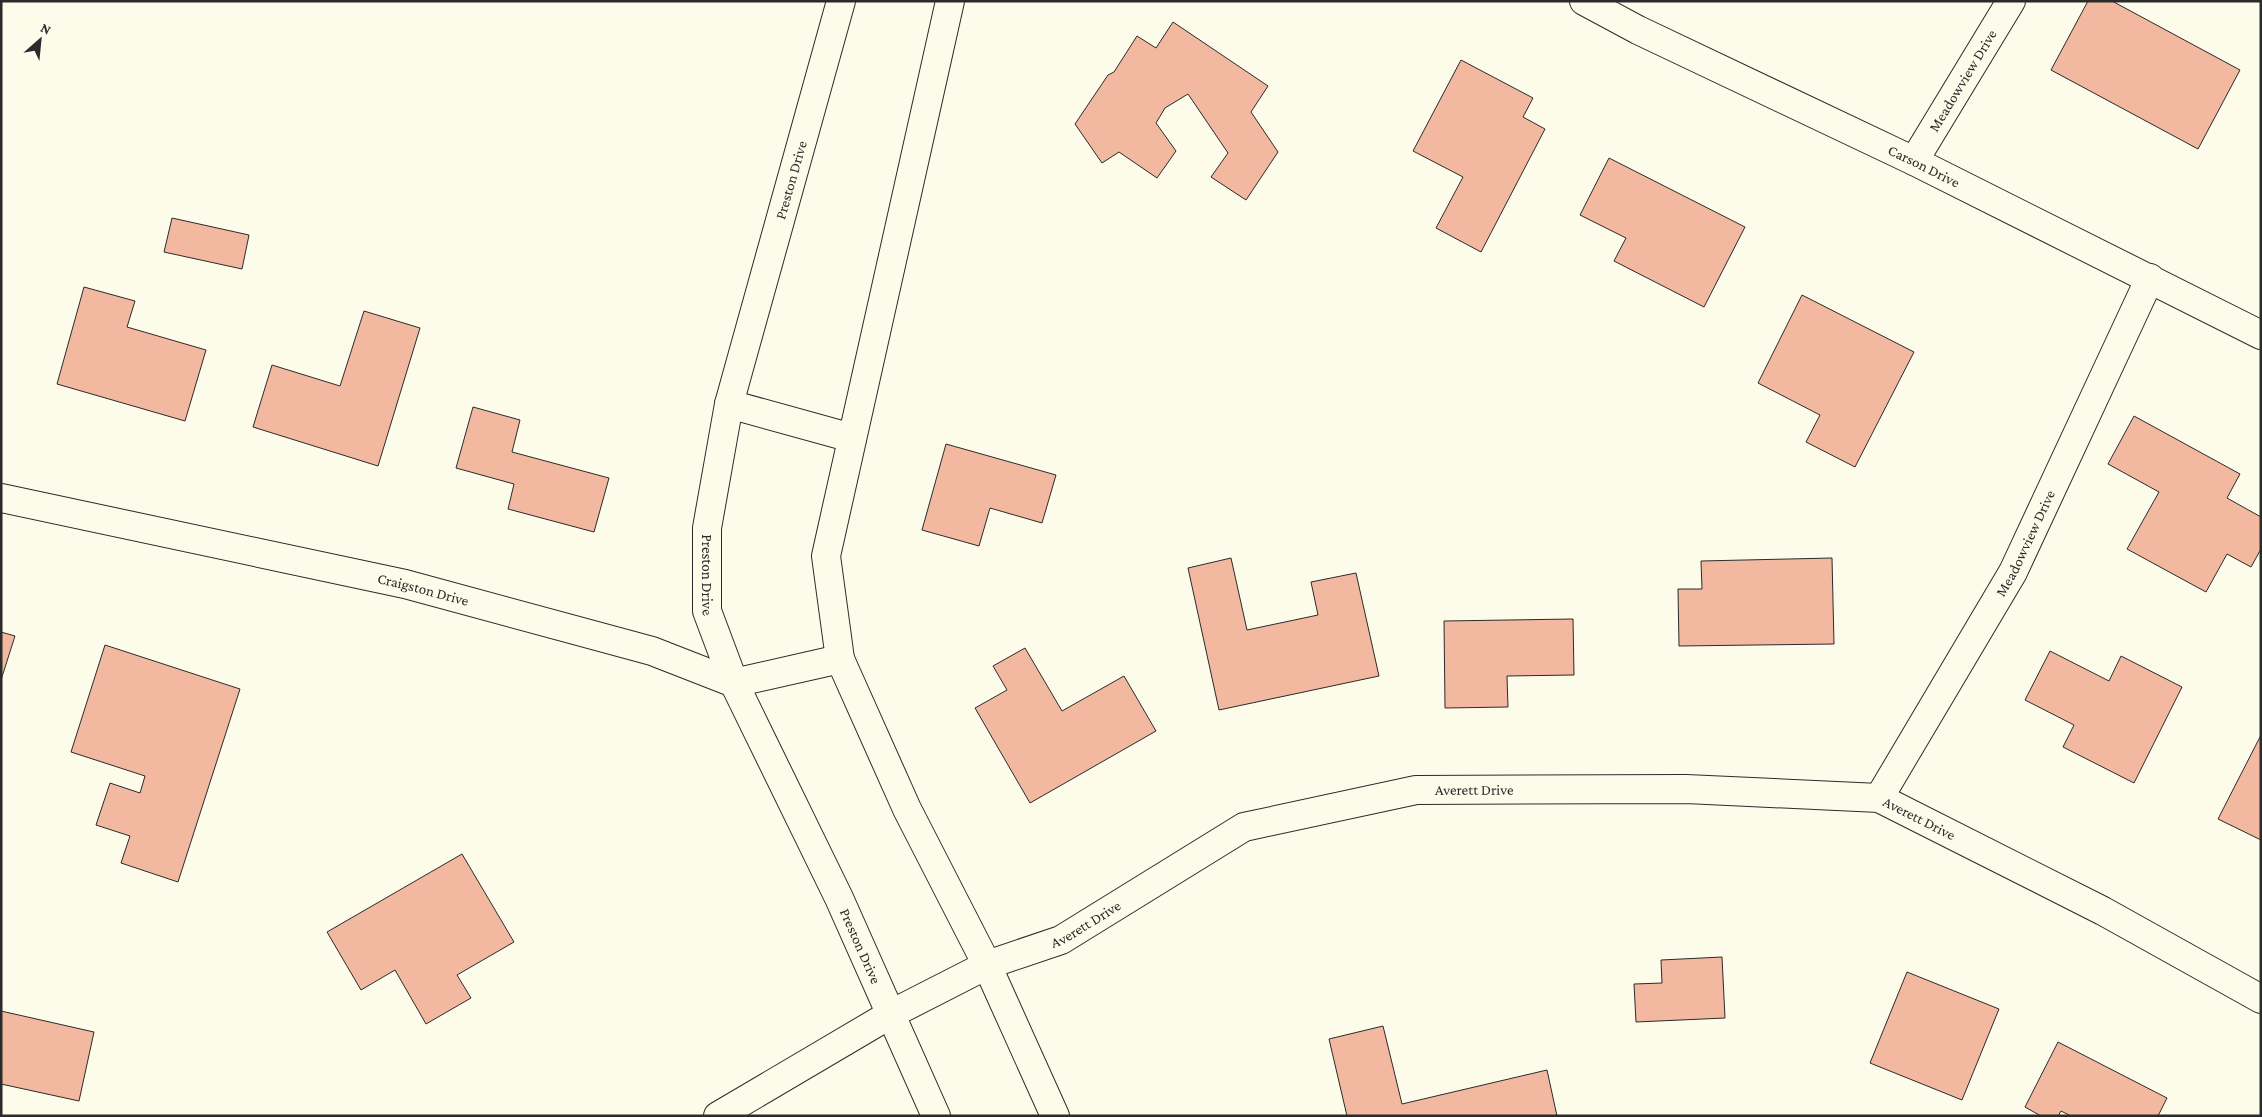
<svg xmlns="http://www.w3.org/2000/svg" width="2262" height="1117" viewBox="0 0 2262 1117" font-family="'Crimson Pro',serif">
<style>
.building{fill:#f2b8a0;stroke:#2b2b2b}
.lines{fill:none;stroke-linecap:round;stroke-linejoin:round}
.minor-casing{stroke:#2b2b2b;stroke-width:30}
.minor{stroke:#fdfbea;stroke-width:28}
.labels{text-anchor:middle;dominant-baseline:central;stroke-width:4;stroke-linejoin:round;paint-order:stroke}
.street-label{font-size:15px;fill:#2b2b2b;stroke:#fdfbea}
</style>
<rect width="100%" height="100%" fill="#fdfbea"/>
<path class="building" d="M2088 1H2112L2240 70 2198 149 2051 70Z
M1173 22 1268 86 1251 112 1278 152 1246 200 1211 177 1228 153 1188 94 1165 108 1156 123 1176 151 1157 178 1119 152 1102 163 1075 124 1108 75 1114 72 1137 36 1156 48Z
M1461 60 1533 98 1523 117 1545 129 1481 252 1436 228 1463 177 1413 151Z
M1609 158 1745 227 1704 307 1614 261 1626 238 1580 215Z
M172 218 249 235 242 269 164 252Z
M84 287 135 301 127 327 206 350 185 421 57 384Z
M1802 295 1914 352 1855 467 1806 442 1820 415 1758 383Z
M364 311 420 328 378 466 253 427 272 365 340 386Z
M473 407 520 420 512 452 609 478 594 532 508 509 514 484 456 468Z
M2134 416 2240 474 2227 498 2261 517V549L2251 567 2227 554 2206 592 2127 549 2159 492 2108 464Z
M946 444 1056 475 1042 523 990 508 979 546 922 530Z
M1231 558 1247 630 1318 615 1311 582 1356 573 1379 676 1219 710 1188 568Z
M1832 558 1834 644 1679 646 1678 589H1702L1701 561Z
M1573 619 1574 675 1507 676 1508 707 1445 708 1444 621Z
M1 632 15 636 1 680Z
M105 645 240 689 178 882 121 863 130 836 96 825 110 783 140 793 145 776 71 752Z
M1025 648 1062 711 1124 676 1156 731 1030 803 975 708 1007 690 993 666Z
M2050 651 2109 681 2121 656 2182 687 2134 783 2063 747 2074 725 2025 700Z
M2261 735V840L2218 819Z
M462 854 514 942 457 975 471 998 426 1024 395 970 361 990 327 932Z
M1722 957 1725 1018 1636 1022 1634 984 1662 983 1661 960Z
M1907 972 1999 1009 1962 1100 1870 1063Z
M1 1011 94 1032 79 1101 1 1084Z
M1383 1026 1402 1104 1547 1070 1557 1116H1347L1329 1039Z
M2058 1042 2167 1098 2158 1116H2071L2061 1111 2058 1116H2041L2025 1107Z"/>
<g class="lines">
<defs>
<g id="minor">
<path id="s1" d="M841 1 729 404 707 528V611L734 683 839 898 936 1116"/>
<path d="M950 1 826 556 840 659 907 809 987 965 1055 1116"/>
<path id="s2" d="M1584 1 1638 30 1914 161 2261 335"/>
<path id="s3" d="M1914 161 2011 1"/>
<path d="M729 404 852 438"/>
<path id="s4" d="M1 498 405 584 652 651 734 683 840 659"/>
<path id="s5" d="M1879 798 2013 572 2150 278"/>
<path id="s6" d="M718 1116 891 1014 987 965 1061 940 1244 827 1416 790 1686 789 1879 798 2103 911 2261 999"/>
</g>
</defs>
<use href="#minor" class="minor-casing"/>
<use href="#minor" class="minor"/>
</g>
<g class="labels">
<g class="street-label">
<text stroke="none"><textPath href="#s3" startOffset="94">Meadowview Drive</textPath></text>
<text stroke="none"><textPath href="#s2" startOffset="378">Carson Drive</textPath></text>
<text transform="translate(791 180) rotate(-74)">Preston Drive</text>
<text stroke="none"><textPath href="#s5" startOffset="294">Meadowview Drive</textPath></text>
<text stroke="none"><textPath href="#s1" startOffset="591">Preston Drive</textPath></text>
<text stroke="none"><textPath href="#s4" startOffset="432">Craigston Drive</textPath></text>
<text stroke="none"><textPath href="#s6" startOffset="836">Averett Drive</textPath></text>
<text stroke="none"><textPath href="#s6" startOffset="1286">Averett Drive</textPath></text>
<text stroke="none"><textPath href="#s6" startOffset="416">Averett Drive</textPath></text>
<text stroke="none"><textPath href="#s1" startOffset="996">Preston Drive</textPath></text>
</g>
</g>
<rect width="2262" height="1117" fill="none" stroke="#2b2b2b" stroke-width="5"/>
<g transform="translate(40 40) rotate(27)" stroke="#fdfbea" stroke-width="4" paint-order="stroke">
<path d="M0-4L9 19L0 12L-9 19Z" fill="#2b2b2b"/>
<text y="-8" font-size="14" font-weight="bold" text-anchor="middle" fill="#2b2b2b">N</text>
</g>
</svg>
